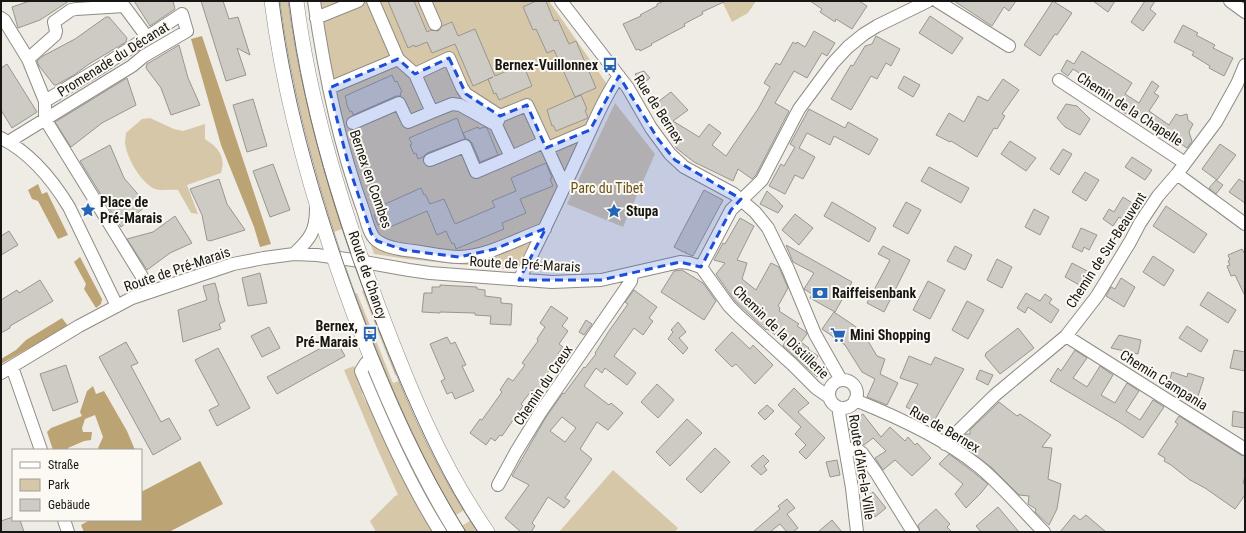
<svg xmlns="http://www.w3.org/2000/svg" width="1246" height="533" viewBox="0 0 1246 533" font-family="'Roboto Condensed',sans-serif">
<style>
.green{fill:#d7c7a9}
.forest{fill:#bca374}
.building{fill:#cecac4;stroke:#999690;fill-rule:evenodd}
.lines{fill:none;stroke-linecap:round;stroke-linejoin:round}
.minor-casing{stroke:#8f8c86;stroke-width:14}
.major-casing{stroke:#8f8c86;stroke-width:16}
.minor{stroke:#fff;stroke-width:12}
.major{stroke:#fff;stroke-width:15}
.tram{stroke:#72716c;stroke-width:1}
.marked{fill:#1d4ed8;fill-opacity:0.2;stroke:#1d4ed8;stroke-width:3;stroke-dasharray:8 5;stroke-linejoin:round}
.labels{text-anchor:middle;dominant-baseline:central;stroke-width:4;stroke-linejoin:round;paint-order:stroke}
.street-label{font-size:14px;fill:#171614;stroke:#fcf9f3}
.poi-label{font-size:14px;font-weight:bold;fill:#171614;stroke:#fcf9f3;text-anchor:start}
.park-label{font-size:14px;fill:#6a5118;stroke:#fcf9f3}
</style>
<rect width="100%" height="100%" fill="#efece5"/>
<path class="green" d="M277 1H292L345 228 331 233 307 152Z
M309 1H549L607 84 556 192 516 270 407 259 374 254 359 208Z
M722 1H756L748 13 732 22Z
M615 103 655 154 623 227 567 204Z
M150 118 174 129 183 131 205 124V139C219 148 226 157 221 173L187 185 198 214 191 213 178 190C171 189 161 191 155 189 141 183 126 157 125 142 125 139 126 136 126 133L142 119Z
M367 290 399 374 395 375 362 291Z
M357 293 393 383 402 380 466 509 453 517 412 440 352 295Z
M354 366 359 378 357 379 360 387 363 386 365 393 362 394 366 402 369 401 435 532H376L370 521 395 496 398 495 377 448 344 370Z
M370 371C390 420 411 468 438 514L434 515 419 489 373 390 376 388 373 380 370 381 366 373Z
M613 470 678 528 675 532H559Z
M473 519 481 532H463L460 527Z"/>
<path class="forest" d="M202 36 271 244 260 247 254 227 221 145 191 39Z
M38 184 42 194 47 192 68 235 58 239 38 201 32 199 28 190Z
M80 257 102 299 101 304 96 308 84 289 86 284 74 262Z
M62 318 68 326 1 364V359L16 350 26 340Z
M93 386 96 394 104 391 127 431 135 450H99L98 448 103 437 95 415 85 419 82 428 83 432H92L91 440 84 441 68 448 67 450H53L47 432 51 428 82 416 80 412 87 391Z
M200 461 223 504 169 532H84L81 525 90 520H141V492Z"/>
<path class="building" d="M30 1H69L40 20 18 28 12 7Z
M134 1H173L175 9 150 26Z
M201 1H223L229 19 238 17 250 55 237 48 246 75 226 81Z
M388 1H414L427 32 431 30 438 31 442 26 452 22 458 36 475 29 495 76 523 64 532 86 499 100 496 93 494 94 488 79 493 77 473 86 455 44 432 53 427 42 415 47 414 45 408 48Z
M536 1H546L554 21 558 20 569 44 576 41 596 88 575 97 554 50 547 53 536 29 533 30 523 7Z
M664 1H726L702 12 703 14 684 24 685 26 651 44 652 45 640 51 639 49 636 50 623 24 641 16 640 15 657 6V4Z
M810 1H859L867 6 852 29 836 19 835 22 820 12 822 9Z
M954 1H1016L1009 11 1004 7 992 26Z
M1053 1 1072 13 1057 35 1055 34 1040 56 1024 45Z
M1093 1H1115L1108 12Z
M1145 1H1155L1150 9 1156 14 1143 31 1131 22Z
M930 16 963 38 952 54 919 33Z
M106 17H109L127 38 126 42 89 64 74 75 56 85H54L39 66 37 61 43 56 75 39Z
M1183 25 1198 33 1196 35 1215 45 1213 48 1233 58 1224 76 1209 68 1210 66 1192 55 1194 52 1174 42Z
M814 31 835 43 827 56 822 53 807 78 794 71 775 103 789 111 756 175 752 179 738 169 733 181 694 162 676 148V147L663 124 669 121 655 104 671 92 688 110 673 121 699 137 709 124 721 133 712 145 726 156 758 109 770 87 764 83 776 63 780 65 793 42 796 44 797 42 805 47Z
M876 36 900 49 891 66 886 63 877 79 871 76 851 110 831 99 851 65 853 66 865 46 872 44Z
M179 45 188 78 200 105 171 115 161 88 146 68 147 64Z
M1082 51 1132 83 1125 94 1139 103 1152 81 1159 86 1154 93 1159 96 1149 111 1169 125 1176 114 1180 116 1187 114 1188 120 1193 124 1189 132 1192 141 1187 148 1134 113 1131 117 1115 107 1119 100 1102 89 1100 92 1088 83 1090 80 1073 69 1068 76 1061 71 1067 60 1074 64Z
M7 64 37 112 12 128 1 110V68Z
M644 71 650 78 642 84 635 74Z
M392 75 395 82 397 81 402 92 400 93 401 96H396L353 115 352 111 350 112 346 103 347 102 345 96Z
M904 76 920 85 913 97 898 88Z
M127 78 136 105 102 123 71 147 55 122Z
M1003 79 1019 90 1002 114 1005 116 997 129 994 128 977 157 951 141 950 142 936 135 949 113 964 122 978 96 988 101Z
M581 95 587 109 585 110 588 118 556 131 553 125 552 126 547 110Z
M253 99 267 146 247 152 233 105Z
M1066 104 1077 106 1090 119 1080 135 1065 127 1057 118Z
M809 109 845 128 848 122 878 139 869 155 834 136 830 145 807 133 799 148 815 157 803 179 795 175 785 194 769 186 781 164 784 166 795 147 790 144Z
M457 118 465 139 427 153 423 157 418 159 416 153 414 154 410 145 412 144 409 138Z
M478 127 479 129 484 127 487 128 498 155 480 162 472 143 469 140 466 139 463 133Z
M1010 141 1036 158 1026 171 1001 154Z
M1220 144 1236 155 1217 180 1202 169Z
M110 145 124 178 147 205 121 227 80 161Z
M1063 149 1072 154 1059 175 1050 169Z
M1132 157 1152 170 1145 180 1125 167Z
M546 163 552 178 550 179 553 186 520 199 526 213 502 223 504 229 456 249 454 243 452 244 446 231 437 235 427 211 383 230 380 224 378 225 374 215H376L374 209 421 188 424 195 425 194 430 204 444 199 455 224 495 207 492 201 516 191 511 178Z
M273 164 290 210 270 217 253 171Z
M929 167 969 188 961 203 921 181Z
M1085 172 1099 180 1086 201 1072 192Z
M219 179 227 204 245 230 210 241 207 240 202 215 190 189Z
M1239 179 1245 183V203L1229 192Z
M1216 180 1223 185 1216 194 1209 188Z
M704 190 723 200 693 256 685 253 686 252H683L674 247Z
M767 191 780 203V204L783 206 778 213 760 204Z
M1123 197 1137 206 1127 222 1119 217 1113 226 1103 219 1109 209 1114 212Z
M832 202 876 228 869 242 824 216Z
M906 202 921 210 908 234 893 226Z
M1166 206 1207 234 1194 253 1153 226Z
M1034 209 1049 217 1040 235 1025 227Z
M795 214 813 228 799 245 782 230Z
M175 216 192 243 170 253 147 270 127 239 153 232Z
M740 218 754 226 737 260 747 263 742 279 756 290 771 263 779 267 788 288 778 306 780 308 779 311 799 324 797 326 806 332 807 334 801 342 809 348 808 349 818 356 814 362 823 368 817 377 783 346 785 342 767 329 766 330 735 301 716 274 725 263 714 260 723 243 725 244Z
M1081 228 1097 235 1089 250 1084 247 1082 252 1072 247Z
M9 231 18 245 1 255V236Z
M786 245 852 282 835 312 810 298 812 294 804 289 814 273 793 262Z
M883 246 910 260 884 312 867 303 890 260 878 254Z
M955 246 972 255 965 270 947 261Z
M1242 249 1245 254V296L1235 275 1231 276 1227 266 1230 265 1228 261 1230 260 1228 255Z
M1153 256 1174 270 1164 286 1143 272Z
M997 259 1012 267 1002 288 987 280Z
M1072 263 1091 273 1083 287 1065 277Z
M682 270 703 283 716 301 704 320 661 292 674 271Z
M260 273 267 303 248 306 242 278Z
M1121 278 1135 287 1124 307 1106 296 1111 287 1115 289Z
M40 280 53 301 10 326V328L1 333V300L17 290 19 293Z
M928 281 945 290 930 319 913 310Z
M215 283 219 297 218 298 225 321 219 324 221 329 183 342 178 310 207 300 203 286Z
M440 285 477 287V289L485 290V296L501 298V303L512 304 511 325 490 324 491 316 475 315V313L440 312V313L422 312 424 293H432V287H440Z
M634 290 657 307 649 318 653 321 643 335 634 328 614 356 636 373 627 385 605 368 602 373 596 368 584 386 609 405 611 403 623 413 608 430 597 422 580 449 592 459 565 498 570 501 564 508 548 497 532 523 535 526 531 532H521L505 518 529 485 512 476 546 417 563 393 564 394 584 367 585 368 596 354 595 353 609 331 628 304 625 302ZM562 417 576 428 565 442 550 431Z
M1208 292 1236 310 1228 323 1200 305Z
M1026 293 1040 301 1045 294 1052 299 1049 303 1059 310 1051 323 1028 307 1025 313 1017 308Z
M967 301 984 310 968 339 952 330Z
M551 306 568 318 562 326 568 331 559 344 563 347 558 354 560 355 544 378 546 380 536 393 532 390 521 404 523 406 502 436 500 435 495 441 491 438 486 445 470 433 480 419 482 420 502 392 500 390 508 378 513 381 525 365 522 363 538 341 537 339 545 327 540 323Z
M834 312 862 331 877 356 885 359 880 374 898 383 887 405 867 397 875 379 862 372 845 345 822 329Z
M586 320 592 324 584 335 579 332Z
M678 322 686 332 679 338 688 348 683 354 668 339 673 332 671 330Z
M1187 326 1208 340 1201 352 1179 338Z
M269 327 280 348 262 357 251 336Z
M1018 328 1034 348 1000 374 985 356 986 353Z
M732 332 750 349 753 345 773 365 755 384 736 364 732 367 715 350Z
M1119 335 1141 340 1138 354 1111 348Z
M447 337 451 344 455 342 466 365 462 366 474 391 455 399 452 392 447 394 441 381 445 379 430 344Z
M336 340 345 356 277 394 267 377Z
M126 342 138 363 131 366 161 422 169 418 181 439 153 455 99 357Z
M218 348 250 408 217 426 209 410 219 405 195 360Z
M1075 350 1087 358 1073 378 1087 387 1100 366 1113 375 1101 395 1115 403 1127 383 1139 391 1126 411 1140 420 1153 400 1164 407 1143 438 1119 422 1050 381 1058 368 1061 371Z
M1234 350 1245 352V371L1230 368Z
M909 356 931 365 935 357 964 369 934 421 906 407 918 384 900 378Z
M66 365 78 402 53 411 40 374Z
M980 370 993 375 988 385 976 379Z
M1172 372 1187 377 1188 373 1204 378 1197 399 1181 394 1182 390 1168 386Z
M657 384 674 400 658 418 641 402Z
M794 388 809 403 798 412 825 438 806 459 799 452 806 445 795 434 801 427 778 405Z
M999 402 1017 416 1020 414 1051 435 1042 447 1052 448 1048 479 1061 484 1057 509 1049 525 1035 512 1036 509 1028 504 1029 496 1019 495 991 467 958 442 966 434H970V430Z
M767 405 774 411 765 420 758 413Z
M1233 411 1245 413V428L1232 426Z
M863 414 881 437 890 427 905 441 908 437 915 445 917 443 931 458 912 476 895 460 883 470 875 458 886 451 873 438 864 445 849 429V424Z
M1179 416 1241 455 1245 456V476L1243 483 1245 485V495L1235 509 1205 488 1190 480 1171 465 1164 461 1165 458 1158 454 1178 424 1175 422Z
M687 419 702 433 670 466 656 452Z
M715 448 730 462 701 493 686 479Z
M949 454 972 471 988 484 981 493 966 508 955 494 963 484 939 464Z
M763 455 769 461 764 466 767 470 761 475 751 466Z
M837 460 840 475 830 477 826 462Z
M873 492 886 508 875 517 864 505 868 500 866 498Z
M787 499 795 508 787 514 798 528 793 532H787L780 524 770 532H753L780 509 778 506Z
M998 507 1019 532H981L976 526Z
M936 509 950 524 947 527 952 532H920L918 525Z
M1074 515 1080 520 1086 515 1106 532H1060Z
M13 517V520H20L24 532H1V521Z
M832 520 842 532H818Z"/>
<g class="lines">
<defs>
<path id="minor" d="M314 1C324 71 338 141 362 207 366 217 368 233 376 240 386 248 402 250 414 251 429 253 444 257 459 257 487 257 519 238 545 229
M425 1 435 24
M561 1 628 88 651 128 670 154 684 167 734 194 755 212 768 228 788 269 815 334 841 380
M937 1 1009 46
M1230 1 1245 12
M1 18 4 20 28 59 45 101
M316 18 358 1
M28 59 55 35 56 31 54 22 71 10 76 9 124 6 147 37
M415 74 449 58 462 88 466 94 500 116 527 105 564 185
M1059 80 1185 163
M329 88 398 59 373 1
M432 112 452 104 460 105 496 125 500 116
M353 123 399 103 408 122 432 112 415 74 398 59
M496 125 511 157 544 142
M1 138C31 153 52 179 69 207L117 306
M10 143 13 139 132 66 144 56 187 31 182 14 100 68 45 101V119L141 275 145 283
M548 148 590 130
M430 160 465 146 476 172 511 157
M1177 174 1245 224
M294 254C310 239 316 231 316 209
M701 267 731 210 762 180 799 109 833 63 848 47 864 34 877 26 928 1
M701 267 729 306 739 316 793 365 816 388 829 397
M519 280C542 236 563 190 584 144 595 121 604 97 619 76
M1066 336 1245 449
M366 363 361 371C384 426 408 481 440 532
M12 367 41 450
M1 373 79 326 132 298 233 264 264 258 294 254 317 255 353 260 409 270 430 273 552 282 601 280 680 262 689 263 701 267
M829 394a14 14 0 1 1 28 0a14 14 0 1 1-28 0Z
M855 400C895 416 943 438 977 465 1001 484 1022 510 1044 532
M838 407 852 488 857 532
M945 444 995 395 1066 336 1097 296 1130 242 1140 223 1158 196 1177 174 1216 122 1237 84 1245 65
M845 448 858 450 862 453 877 474 913 532
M498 485 516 452 540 413 631 281 632 274
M64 520 68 532"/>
<path id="major" d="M272 1C286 110 317 214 355 316 383 390 415 465 457 532
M296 1C309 104 341 204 376 301 406 381 438 462 487 532"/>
</defs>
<use href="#minor" class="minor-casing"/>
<use href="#major" class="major-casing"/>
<use href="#minor" class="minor"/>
<use href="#major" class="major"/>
<path class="tram" d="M279 1C293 112 326 220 366 325 394 397 425 467 466 532
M289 1C305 129 347 255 397 374 420 428 445 483 478 532"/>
</g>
<path class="marked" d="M449 58 466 94 500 116 527 105 546 148 590 130 619 76 658 139 675 160 741 199 731 210 701 267 680 262 601 280H519L546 228 495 249 459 257 404 250 377 241 371 233 349 167 329 88 398 59 415 74Z"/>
<defs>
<symbol id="bus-bare" viewBox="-9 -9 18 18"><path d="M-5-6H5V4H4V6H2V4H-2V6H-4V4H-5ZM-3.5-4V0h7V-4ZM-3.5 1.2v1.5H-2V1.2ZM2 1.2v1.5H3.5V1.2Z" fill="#2565b7" stroke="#fcf9f3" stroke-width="2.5" paint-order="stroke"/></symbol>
<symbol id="sight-bare" viewBox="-9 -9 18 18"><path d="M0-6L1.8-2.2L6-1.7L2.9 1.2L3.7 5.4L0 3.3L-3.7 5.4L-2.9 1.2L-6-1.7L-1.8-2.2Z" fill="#2565b7" stroke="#fcf9f3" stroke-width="2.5" paint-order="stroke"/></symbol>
<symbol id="bank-bare" viewBox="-9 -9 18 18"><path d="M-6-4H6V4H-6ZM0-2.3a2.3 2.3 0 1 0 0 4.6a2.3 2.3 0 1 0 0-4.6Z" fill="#2565b7" stroke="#fcf9f3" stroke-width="2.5" paint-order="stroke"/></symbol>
<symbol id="supermarket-bare" viewBox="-9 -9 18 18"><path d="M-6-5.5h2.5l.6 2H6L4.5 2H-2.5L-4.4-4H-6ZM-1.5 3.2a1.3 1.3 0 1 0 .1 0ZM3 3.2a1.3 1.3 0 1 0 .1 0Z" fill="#2565b7" stroke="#fcf9f3" stroke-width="2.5" paint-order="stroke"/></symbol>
</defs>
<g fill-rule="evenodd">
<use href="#bus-bare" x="599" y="54" width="22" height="22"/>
<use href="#sight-bare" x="77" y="199" width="22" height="22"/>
<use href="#sight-bare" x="603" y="200" width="22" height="22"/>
<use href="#bank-bare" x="809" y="282" width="22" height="22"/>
<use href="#bus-bare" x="359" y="323" width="22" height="22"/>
<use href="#supermarket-bare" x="827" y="324" width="22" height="22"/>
</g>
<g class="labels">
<g class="street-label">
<text transform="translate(113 59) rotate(-32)">Promenade du Décanat</text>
<text transform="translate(659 109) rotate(57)">Rue de Bernex</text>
<text transform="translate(1130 109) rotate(33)">Chemin de la Chapelle</text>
<text transform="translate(371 179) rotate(71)">Bernex en Combes</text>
<text transform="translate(1106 250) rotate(-57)">Chemin de Sur-Beauvent</text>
<text transform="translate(525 264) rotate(3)">Route de Pré-Marais</text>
<text transform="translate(177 269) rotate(-19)">Route de Pré-Marais</text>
<text transform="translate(368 275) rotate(71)">Route de Chancy</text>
<text transform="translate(781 332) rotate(44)">Chemin de la Distillerie</text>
<text transform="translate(1164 380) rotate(32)">Chemin Campania</text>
<text transform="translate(543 385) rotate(-56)">Chemin du Creux</text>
<text transform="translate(945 429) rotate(30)">Rue de Bernex</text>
<text transform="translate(862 467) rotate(81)">Route d'Aire-la-Ville</text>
</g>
<g class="poi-label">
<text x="598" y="65" text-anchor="end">Bernex-Vuillonnex</text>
<text x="100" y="202">Place de<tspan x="100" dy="16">Pré-Marais</tspan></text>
<text x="626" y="211">Stupa</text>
<text x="832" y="293">Raiffeisenbank</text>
<text x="358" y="326" text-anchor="end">Bernex,<tspan x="358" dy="16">Pré-Marais</tspan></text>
<text x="850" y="335">Mini Shopping</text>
</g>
<g class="park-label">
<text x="607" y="188">Parc du Tibet</text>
</g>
</g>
<rect width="1246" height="533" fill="none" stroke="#171614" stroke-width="4"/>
<rect x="12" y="449" width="130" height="72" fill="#fcf9f3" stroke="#a09e9a"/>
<rect x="20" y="462" width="20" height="6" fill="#ffffff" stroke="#a09e9a"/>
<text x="48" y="469" font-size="12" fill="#171614">Straße</text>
<rect x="20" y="479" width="20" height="12" fill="#d7c7a9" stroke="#a09e9a"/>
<text x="48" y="489" font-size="12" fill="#171614">Park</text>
<rect x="20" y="499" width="20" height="12" fill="#cecac4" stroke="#a09e9a"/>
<text x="48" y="509" font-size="12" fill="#171614">Gebäude</text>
</svg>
